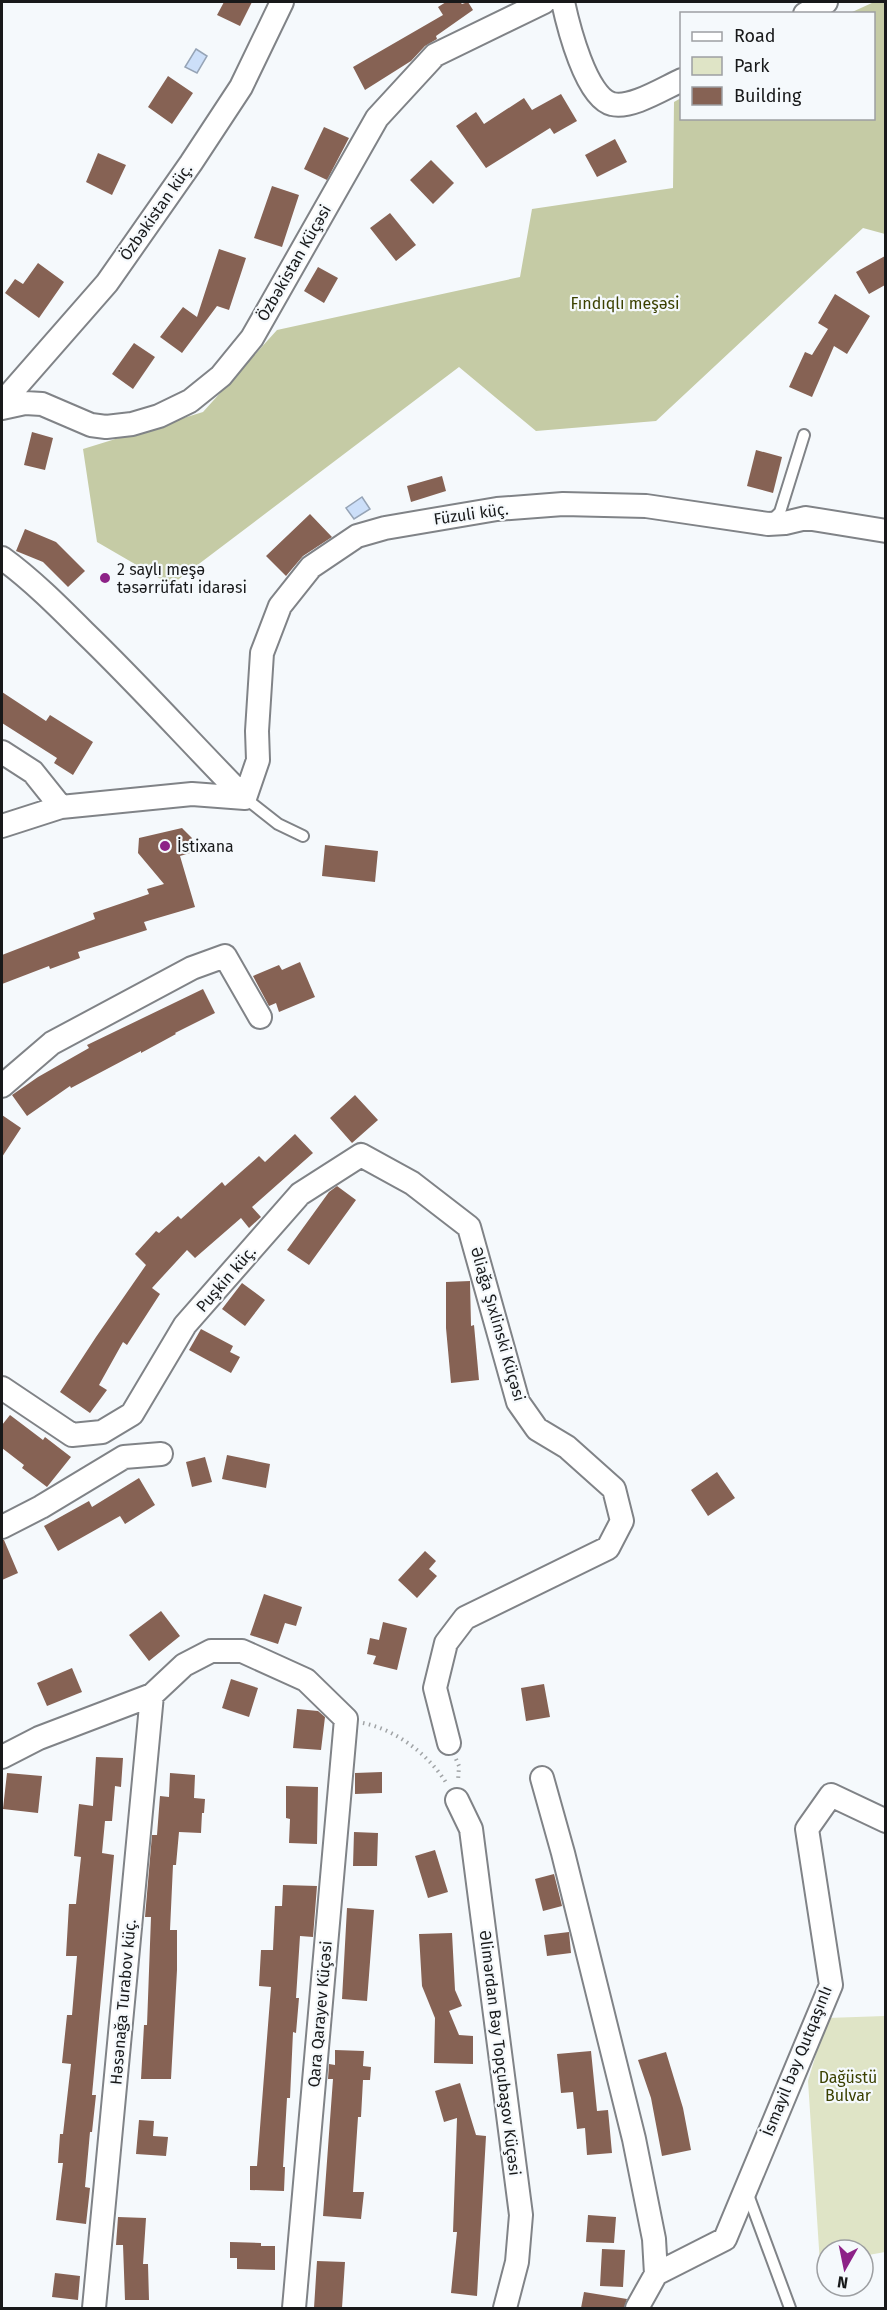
<svg xmlns="http://www.w3.org/2000/svg" width="887" height="2310" viewBox="0 0 887 2310" font-family="'Fira Sans',sans-serif">
<style>
.green{fill:#dfe4c6}
.forest{fill:#c5cba5}
.water{fill:#ccdff9;stroke:#96a4b6;stroke-width:1.5}
.building{fill:#866254}
.lines{fill:none;stroke-linecap:round;stroke-linejoin:round}
.service-casing{stroke:#808387;stroke-width:14}
.minor-casing{stroke:#808387;stroke-width:26}
.path{stroke:#a1a4a6;stroke-width:4;stroke-dasharray:1.5 4.5;stroke-linecap:butt}
.service{stroke:#fff;stroke-width:10}
.minor{stroke:#fff;stroke-width:22}
.poi-dot{fill:#8d2287;stroke:#f5f9fc;stroke-width:2}
.labels{text-anchor:middle;dominant-baseline:central;stroke-width:4.5;stroke-linejoin:round;paint-order:stroke}
.street-label{font-size:16px;fill:#18191a;stroke:#f5f9fc}
.park-label{font-size:16px;fill:#3b4100;stroke:#f5f9fc}
.poi-label{font-size:16px;fill:#18191a;stroke:#f5f9fc;text-anchor:start}
</style>
<rect width="100%" height="100%" fill="#f5f9fc"/>
<path class="green" d="M885 2016V2252L863 2256V2250H827V2263L820 2264 808 2081 827 2018Z"/>
<path class="forest" d="M874 2H885V234L863 228 656 421 536 431 459 367 171 585 97 542 83 449 203 412 277 330 520 277 532 209 673 188 674 102 681 98 682 118H874V14L850 13Z"/>
<path class="water" d="M196 49 207 56 197 73 185 67Z
M362 497 370 509 354 519 346 508Z"/>
<path class="building" d="M224 2H252L240 26 217 15Z
M446 2H460L462 4 468 2 473 10 436 36 437 39 425 46 411 61 365 90 353 67 443 15 438 7Z
M168 76 193 93 172 124 148 107Z
M561 94 577 121 554 134 550 128 486 168 456 126 476 112 484 124 524 98 532 110Z
M324 127 349 138 327 180 304 169Z
M615 139 627 162 597 177 585 155Z
M98 153 126 165 112 195 86 182Z
M431 160 454 183 433 204 410 180Z
M272 186 299 195 282 247 254 238Z
M390 213 416 245 396 261 370 228Z
M219 249 246 258 229 310 217 306 182 353 160 337 183 307 197 317Z
M885 256V285L869 294 856 272Z
M38 263 64 282 39 318 5 293 15 279 23 284Z
M318 267 338 278 324 303 304 291Z
M835 294 870 316 847 354 834 346 812 397 789 387 805 352 812 355 828 329 818 323Z
M134 343 155 357 133 389 112 374Z
M32 432 53 438 45 470 24 465Z
M756 450 782 457 773 493 747 486Z
M442 476 446 491 411 502 407 486Z
M310 514 332 537 303 556 286 576 266 556Z
M25 529 56 542 85 571 68 587 43 562 16 551Z
M2 692 46 721 50 715 93 742 73 775 54 763 57 758 2 723Z
M182 828 192 838 190 853 180 856 195 907 144 922 147 930 78 952 80 958 50 969 49 966 2 984V955L95 919 93 913 149 894 147 889 164 884 138 853 139 838Z
M325 845 378 851 375 882 322 876Z
M300 962 315 997 279 1012 276 1003 269 1006 253 976 279 965 282 970Z
M203 989 215 1013 175 1033 176 1034 141 1053V1051L71 1088 70 1086 27 1116 12 1095 38 1077 89 1048 87 1045Z
M355 1095 378 1120 352 1143 330 1118Z
M2 1115 21 1128 2 1157Z
M295 1134 313 1153 252 1207 261 1217 249 1228 241 1218 195 1258 187 1250 152 1288 160 1294 127 1345 123 1342 99 1385 107 1390 90 1413 60 1392 96 1337 146 1265 135 1254 156 1231 159 1233 178 1216 181 1219 222 1182 225 1186 259 1156 265 1162Z
M337 1186 356 1200 309 1265 287 1250 329 1192Z
M470 1281 471 1326 474 1325 479 1380 451 1383 446 1328V1282Z
M242 1283 265 1300 245 1326 222 1309Z
M201 1329 233 1346 230 1352 240 1357 231 1373 189 1350Z
M10 1415 43 1440 45 1437 71 1457 47 1487 22 1468 24 1465 2 1448V1425Z
M227 1455 270 1464 266 1488 222 1479Z
M205 1457 212 1482 192 1487 186 1462Z
M717 1472 735 1498 708 1516 691 1490Z
M139 1478 155 1505 125 1524 120 1516 58 1551 44 1526 89 1501 92 1507Z
M2 1540H4L18 1573 2 1580Z
M425 1551 436 1561 429 1569 437 1576 417 1598 398 1580Z
M264 1594 302 1607 296 1626 285 1623 278 1644 250 1635Z
M161 1611 180 1636 149 1661 129 1635Z
M383 1622 407 1628 397 1670 373 1664 376 1656 367 1654 370 1638 379 1640Z
M72 1668 82 1692 47 1706 37 1683Z
M231 1679 258 1688 249 1717 222 1708Z
M544 1684 550 1717 526 1721 521 1688Z
M297 1709 318 1711 325 1717 321 1750 293 1748Z
M96 1757 123 1758 121 1787 115 1786 112 1821H105L102 1853 114 1855 92 2095H96L92 2132H90L85 2187 90 2188 86 2224 56 2220 63 2163H58L60 2134H63L71 2064 62 2063 67 2015H72L77 1956H66L69 1904H76L81 1857 74 1856 79 1804 93 1806Z
M382 1772V1793L355 1794V1773Z
M7 1773 42 1776 38 1813 3 1809Z
M170 1773 195 1775 194 1798 205 1799 204 1813H202L201 1833 179 1832 176 1865H173L170 1930H177V1970L171 2079H141L144 2025H147L151 1917H145L152 1835H157L160 1796 169 1797Z
M286 1786 318 1787 317 1844 289 1843 290 1819 286 1818Z
M354 1832 378 1833 377 1866H353Z
M435 1850 448 1892 428 1898 415 1856Z
M554 1874 562 1906 543 1911 535 1879Z
M283 1885 317 1886 313 1937 300 1936 296 1998H299L296 2033 293 2032 290 2098H287L283 2167H285L284 2191 250 2190V2166H257L271 1987 259 1986 261 1950H273L275 1906H282Z
M347 1908 374 1910 367 2001 342 1999Z
M569 1932 571 1953 547 1956 544 1935Z
M452 1933 455 1990 462 2006 449 2011 459 2035 473 2036V2064L434 2063 435 2018 422 1986 419 1934Z
M335 2050 364 2051 363 2066 371 2067 370 2080H363L361 2117H358L353 2192H364L361 2219 323 2216 333 2079H328L329 2064 335 2065Z
M591 2051 597 2111 608 2110 612 2153 587 2155 585 2128 577 2129 573 2092 561 2093 557 2054Z
M666 2052 683 2108 691 2150 662 2156 651 2098 638 2060Z
M460 2083 476 2135 486 2136 477 2296 451 2293 457 2232H453L457 2118 444 2122 435 2091Z
M139 2120 154 2121 153 2136 168 2137 166 2156 136 2154Z
M588 2215 616 2217 614 2243 586 2242Z
M118 2217 146 2218 143 2264H148L149 2300H125L123 2245H116Z
M230 2242 261 2243V2246H275V2270L237 2269V2258H230Z
M602 2249 625 2250 623 2287 600 2286Z
M317 2261 345 2262 342 2308H314Z
M55 2273 80 2276 78 2300 52 2297Z
M584 2292 627 2299 624 2308H581Z"/>
<g class="lines">
<defs>
<path id="service" d="M770 522 780 512 804 435
M245 798 278 824 303 836
M747 2192 790 2308"/>
<path id="minor" d="M563 2C568 25 586 98 612 104 631 109 664 88 682 80
M805 14 826 2
M2 403 107 283 191 163 241 87 282 2
M2 408 25 403 42 404 91 425 106 427 132 424 159 416 190 401 221 376 252 338 377 118 435 55 544 2
M2 558C31 579 58 606 84 632 139 685 191 743 245 798
M2 752 33 772 61 807
M245 798 258 760 257 731 262 653 280 606 311 567 357 536 385 528 497 509 563 504 646 506 768 524 785 523 806 518 886 531
M2 826 61 807 192 794 245 798
M2 1086 52 1043 192 968 225 956 260 1017
M2 1388 72 1435 102 1432 132 1414 185 1325 300 1194 361 1155 412 1183 469 1227 518 1402 537 1429 567 1447 614 1489 622 1521 608 1548 465 1618 446 1643 435 1688 449 1743
M2 1527 41 1507 124 1457 161 1454
M2 1757 39 1738 152 1695 184 1665 211 1651H242L306 1680 346 1719 294 2308
M542 1778 563 1853 634 2139 654 2239 656 2274 637 2308
M457 1800 471 1829 521 2215 517 2262 505 2308
M656 2274 725 2239 831 1985 807 1829 831 1795 886 1821
M94 2308 152 1695"/>
</defs>
<use href="#service" class="service-casing"/>
<use href="#minor" class="minor-casing"/>
<path class="path" d="M363 1723C397 1730 429 1755 447 1784
M456 1759 459 1766 458 1781"/>
<use href="#service" class="service"/>
<use href="#minor" class="minor"/>
</g>
<g class="poi-dot">
<circle cx="105" cy="578" r="6"/>
<circle cx="165" cy="846" r="6"/>
</g>
<g class="labels">
<g class="street-label">
<text transform="translate(156 212) rotate(-55)">Özbəkistan küç.</text>
<text transform="translate(294 263) rotate(-60)">Özbəkistan Küçəsi</text>
<text transform="translate(471 514) rotate(-8)">Füzuli küç.</text>
<text transform="translate(226 1279) rotate(-49)">Puşkin küç.</text>
<text transform="translate(498 1324) rotate(74)">Əliağa Şıxlinski Küçəsi</text>
<text transform="translate(123 2002) rotate(-85)">Həsənağa Turabov küç.</text>
<text transform="translate(320 2014) rotate(-85)">Qara Qarayev Küçəsi</text>
<text transform="translate(500 2053) rotate(83)">Əlimərdan Bəy Topçubaşov Küçəsi</text>
<text transform="translate(797 2061) rotate(-68)">İsmayil bəy Qutqaşınlı</text>
</g>
<g class="park-label">
<text x="625" y="303">Fındıqlı meşəsi</text>
<text x="848" y="2077">Dağüstü<tspan x="848" dy="18">Bulvar</tspan></text>
</g>
<g class="poi-label">
<text x="117" y="569">2 saylı meşə<tspan x="117" dy="18">təsərrüfatı idarəsi</tspan></text>
<text x="177" y="846">İstixana</text>
</g>
</g>
<rect width="887" height="2310" fill="none" stroke="#18191a" stroke-width="6"/>
<rect x="680" y="12" width="195" height="108" fill="#f5f9fc" stroke="#9d9fa2" stroke-width="1.5"/>
<rect x="692" y="32" width="30" height="9" fill="#ffffff" stroke="#9d9fa2" stroke-width="1.5"/>
<text x="734" y="42" font-size="18" fill="#18191a">Road</text>
<rect x="692" y="57" width="30" height="18" fill="#dfe4c6" stroke="#9d9fa2" stroke-width="1.5"/>
<text x="734" y="72" font-size="18" fill="#18191a">Park</text>
<rect x="692" y="87" width="30" height="18" fill="#866254" stroke="#9d9fa2" stroke-width="1.5"/>
<text x="734" y="102" font-size="18" fill="#18191a">Building</text>
<g transform="translate(845 2268) rotate(189)"><circle r="28" fill="#f5f9fc" stroke="#9d9fa2" stroke-width="1.5"/>
<path d="M0-4.5L10 22L0 15L-10 22Z" fill="#8d2287"/>
<text y="-9" font-size="16" font-weight="bold" text-anchor="middle" fill="#18191a">N</text>
</g>
</svg>
